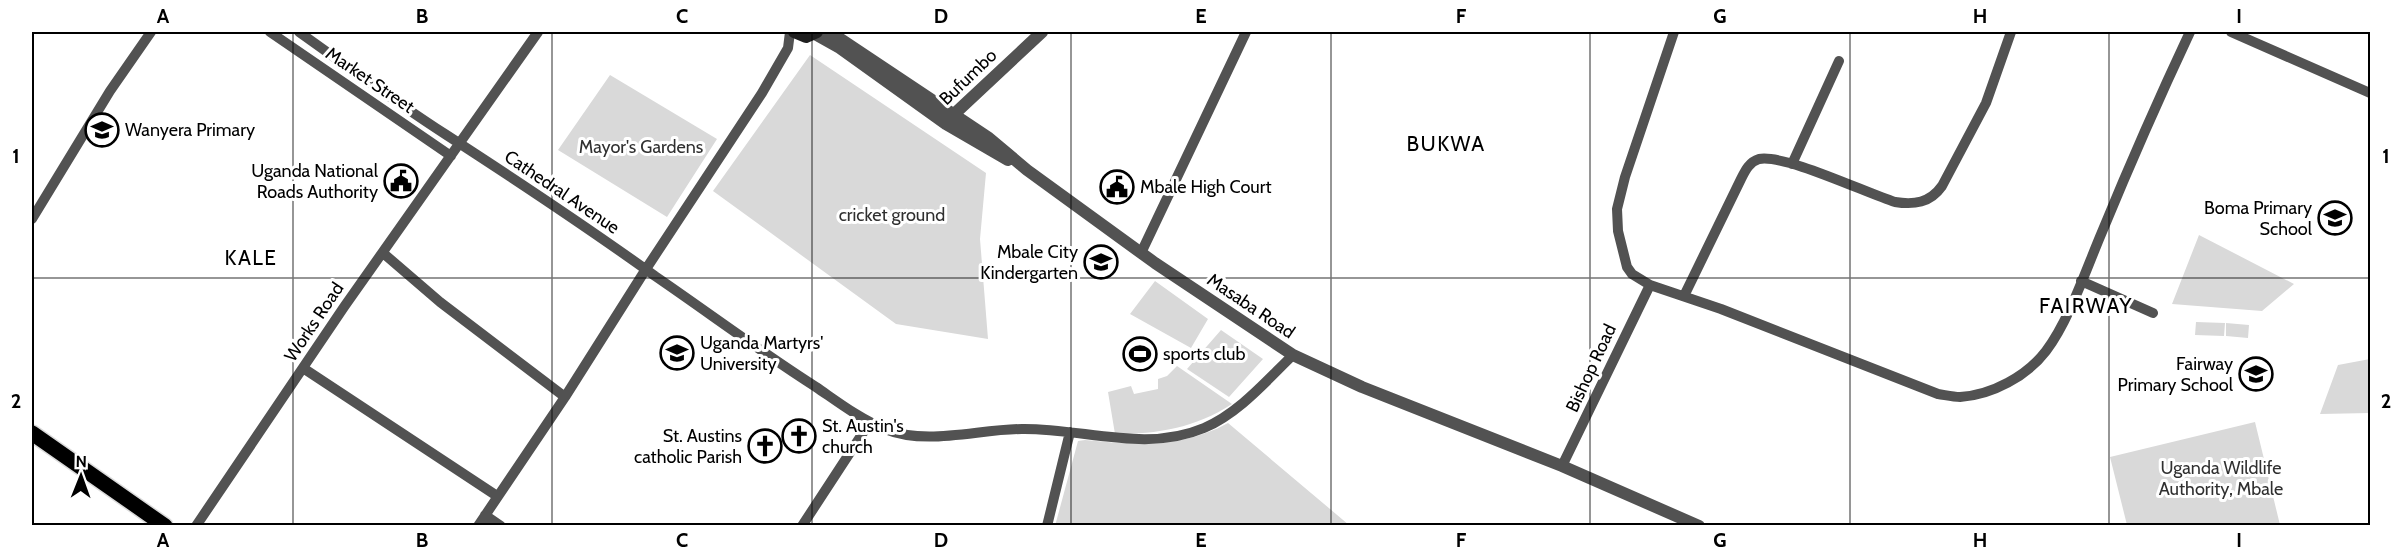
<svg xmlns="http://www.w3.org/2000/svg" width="2402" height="557" viewBox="0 0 2402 557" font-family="Cabin,sans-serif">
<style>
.green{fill:#d9d9d9}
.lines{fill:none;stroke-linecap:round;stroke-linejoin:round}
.primary-casing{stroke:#dbdbdb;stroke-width:18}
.minor{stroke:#525252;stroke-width:10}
.tertiary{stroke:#525252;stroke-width:12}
.secondary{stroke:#1f1f1f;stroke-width:12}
.primary{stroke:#000;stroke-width:15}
.grid{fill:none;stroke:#000;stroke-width:1.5;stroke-opacity:0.55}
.labels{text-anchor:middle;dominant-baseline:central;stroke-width:6;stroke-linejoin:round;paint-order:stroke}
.street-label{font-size:18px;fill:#000;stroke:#fff}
.poi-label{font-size:18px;fill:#000;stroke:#fff;text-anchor:start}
.park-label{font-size:18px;fill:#303030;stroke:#fff}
.quarter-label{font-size:21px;letter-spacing:1.5px;fill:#000;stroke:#fff}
.neatline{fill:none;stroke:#000;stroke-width:2}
.grid-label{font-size:20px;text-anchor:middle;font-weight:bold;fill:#000}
</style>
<rect width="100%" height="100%" fill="#fff"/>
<path class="green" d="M810 55 986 173 980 239 988 339 896 324 713 191Z
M610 75 717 139 667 217 558 150Z
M2199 235 2294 284 2262 311 2172 304Z
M1155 281 1208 319 1191 348 1130 314Z
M2196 322 2225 323 2224 336 2195 335Z
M2226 323 2249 325 2248 338 2226 336Z
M1221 330 1263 359 1229 397 1187 369Z
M2370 359V413L2320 414 2338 365Z
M1177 366 1232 404C1195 428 1158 434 1115 434L1108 392 1131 386 1134 394 1158 389V379L1167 376Z
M2255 422 2280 525H2127L2110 457Z
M1228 423 1349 525 1055 526 1078 441 1085 440C1135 445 1183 448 1228 423Z"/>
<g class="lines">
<defs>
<path id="primary" d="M32 433 165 526"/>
</defs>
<use href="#primary" class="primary-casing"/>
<path class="minor" d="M270 32 451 156
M299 32C347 66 395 102 445 134 516 180 587 227 655 276 709 313 761 352 816 387 838 402 860 419 885 429 927 446 978 429 1022 429 1083 428 1145 453 1204 428 1239 413 1266 381 1293 355
M1674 32 1625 177 1617 209 1618 231 1627 267 1632 274 1650 285 1721 309 1938 394C1945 395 1953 397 1960 397 1992 395 2027 376 2046 351 2069 321 2087 267 2102 232 2130 164 2159 98 2190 32
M2231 32 2370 93
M1792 164 1839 61
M32 219 110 91 151 32
M383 253 440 302 565 397
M1141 253 1246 32
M2081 281 2153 313
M1684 296 1741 179C1745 171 1749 162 1759 159 1785 154 1866 193 1895 202 1914 205 1930 203 1942 186L1986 103 2011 32
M303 368 497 496
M1562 466 1650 285
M485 515 501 526
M196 526 344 307 538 32
M478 526 565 397 646 269 762 93 788 48 790 32
M802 526 870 422
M1047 526 1070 432"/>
<path class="tertiary" d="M830 32 989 138 1027 170 1155 263 1293 355 1362 387 1562 466 1699 526
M815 34 840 48 946 124 1008 160
M950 118 1042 32"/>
<path class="secondary" d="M794 32 806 37 817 32"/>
<use href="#primary" class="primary"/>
</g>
<path class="grid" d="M293 32V526M552 32V526M812 32V526M1071 32V526M1331 32V526M1590 32V526M1850 32V526M2109 32V526M32 278H2370"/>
<defs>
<symbol id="school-ring" viewBox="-11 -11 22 22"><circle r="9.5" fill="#fff" stroke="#000" stroke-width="1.5"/><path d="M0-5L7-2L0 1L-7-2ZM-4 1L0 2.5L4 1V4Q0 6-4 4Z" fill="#000"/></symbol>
<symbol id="civic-ring" viewBox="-11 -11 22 22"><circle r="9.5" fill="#fff" stroke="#000" stroke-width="1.5"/><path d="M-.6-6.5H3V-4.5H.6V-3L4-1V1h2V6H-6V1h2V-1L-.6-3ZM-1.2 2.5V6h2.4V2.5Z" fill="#000"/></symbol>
<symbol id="university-ring" viewBox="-11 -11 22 22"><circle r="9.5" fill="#fff" stroke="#000" stroke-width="1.5"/><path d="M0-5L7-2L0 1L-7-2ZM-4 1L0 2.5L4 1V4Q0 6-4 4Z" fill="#000"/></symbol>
<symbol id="stadium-ring" viewBox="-11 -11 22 22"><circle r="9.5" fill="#fff" stroke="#000" stroke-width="1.5"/><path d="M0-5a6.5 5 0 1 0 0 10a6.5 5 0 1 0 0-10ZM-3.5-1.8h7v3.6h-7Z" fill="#000"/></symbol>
<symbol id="church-ring" viewBox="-11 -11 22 22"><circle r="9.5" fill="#fff" stroke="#000" stroke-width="1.5"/><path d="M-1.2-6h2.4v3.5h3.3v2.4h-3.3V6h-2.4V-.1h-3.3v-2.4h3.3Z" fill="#000"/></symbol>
</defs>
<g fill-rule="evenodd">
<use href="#school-ring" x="83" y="111" width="38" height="38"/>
<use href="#civic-ring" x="382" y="162" width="38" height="38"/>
<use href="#civic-ring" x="1098" y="168" width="38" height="38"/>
<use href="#school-ring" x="2316" y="199" width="38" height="38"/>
<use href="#school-ring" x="1082" y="243" width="38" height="38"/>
<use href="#university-ring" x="658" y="334" width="38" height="38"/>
<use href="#stadium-ring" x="1121" y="335" width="38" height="38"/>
<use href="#school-ring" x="2237" y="355" width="38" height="38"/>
<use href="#church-ring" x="780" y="417" width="38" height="38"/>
<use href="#church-ring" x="746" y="427" width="38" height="38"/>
</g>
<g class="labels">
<g class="street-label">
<text transform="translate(968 77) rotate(-44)">Bufumbo</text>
<text transform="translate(370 80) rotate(34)">Market Street</text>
<text transform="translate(562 192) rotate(34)">Cathedral Avenue</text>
<text transform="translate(1251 306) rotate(34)">Masaba Road</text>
<text transform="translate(314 322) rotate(-56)">Works Road</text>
<text transform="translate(1591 368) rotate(-65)">Bishop Road</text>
</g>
<g class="poi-label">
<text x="125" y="130">Wanyera Primary</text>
<text x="378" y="171" text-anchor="end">Uganda National<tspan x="378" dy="21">Roads Authority</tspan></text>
<text x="1140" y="187">Mbale High Court</text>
<text x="2312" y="208" text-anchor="end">Boma Primary<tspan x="2312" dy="21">School</tspan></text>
<text x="1078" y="252" text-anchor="end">Mbale City<tspan x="1078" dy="21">Kindergarten</tspan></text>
<text x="700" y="343">Uganda Martyrs'<tspan x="700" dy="21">University</tspan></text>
<text x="1163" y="354">sports club</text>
<text x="2233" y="364" text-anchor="end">Fairway<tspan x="2233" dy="21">Primary School</tspan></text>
<text x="822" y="426">St. Austin's<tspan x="822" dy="21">church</tspan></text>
<text x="742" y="436" text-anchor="end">St. Austins<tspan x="742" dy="21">catholic Parish</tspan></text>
</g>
<g class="park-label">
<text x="641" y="147">Mayor's Gardens</text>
<text x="892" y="215">cricket ground</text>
<text x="2221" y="468">Uganda Wildlife<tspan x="2221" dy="21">Authority, Mbale</tspan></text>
</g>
<g class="quarter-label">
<text x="1446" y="143">BUKWA</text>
<text x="251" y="257">KALE</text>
<text x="2086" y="305">FAIRWAY</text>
</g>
</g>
<rect width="2402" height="557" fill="none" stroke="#ffffff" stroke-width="66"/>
<g transform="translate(81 476) rotate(1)" stroke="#ffffff" stroke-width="4.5" paint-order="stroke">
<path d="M0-4.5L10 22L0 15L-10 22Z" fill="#000000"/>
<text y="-9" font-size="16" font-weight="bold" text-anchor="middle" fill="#000000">N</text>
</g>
<rect x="33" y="33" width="2336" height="491" class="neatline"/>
<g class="grid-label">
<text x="163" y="23">A</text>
<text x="422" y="23">B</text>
<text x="682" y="23">C</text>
<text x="941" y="23">D</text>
<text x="1201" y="23">E</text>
<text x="1461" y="23">F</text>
<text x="1720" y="23">G</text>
<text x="1980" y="23">H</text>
<text x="2239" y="23">I</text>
<text x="16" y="163">1</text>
<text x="2386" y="163">1</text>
<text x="16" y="408">2</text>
<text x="2386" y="408">2</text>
<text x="163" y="547">A</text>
<text x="422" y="547">B</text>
<text x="682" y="547">C</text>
<text x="941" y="547">D</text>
<text x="1201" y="547">E</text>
<text x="1461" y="547">F</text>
<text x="1720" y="547">G</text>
<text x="1980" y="547">H</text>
<text x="2239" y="547">I</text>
</g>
</svg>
